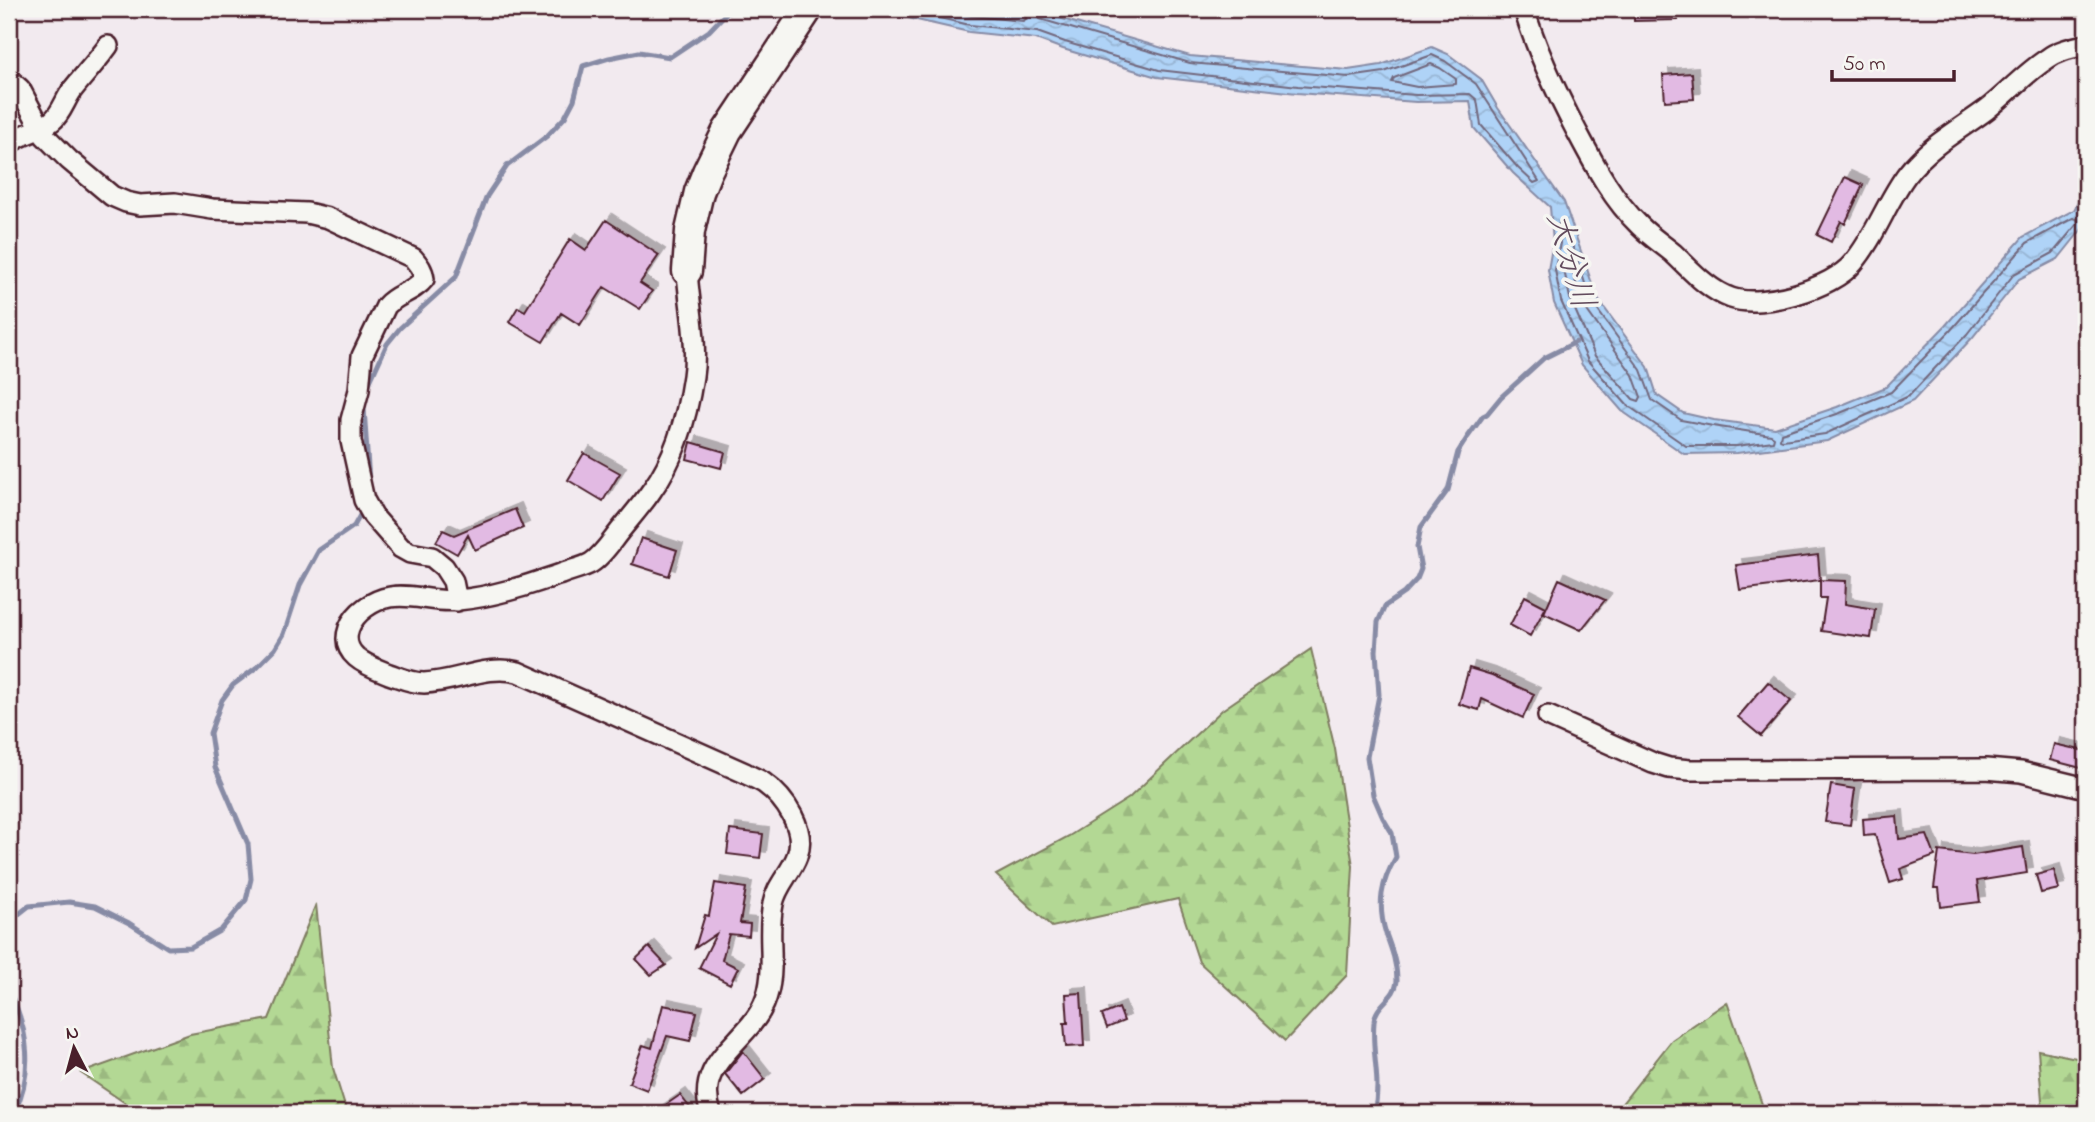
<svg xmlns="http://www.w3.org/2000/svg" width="2095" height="1122" viewBox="0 0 2095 1122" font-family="'Indie Flower','Klee One',sans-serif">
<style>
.forest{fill:url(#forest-firs);stroke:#7e7c60;stroke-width:2}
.water{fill:url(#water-waves);stroke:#878ba5;stroke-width:2}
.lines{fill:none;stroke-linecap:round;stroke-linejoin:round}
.shore{stroke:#72677d;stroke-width:2}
.stream{stroke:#878ba5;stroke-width:5}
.building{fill:#e2bae3;stroke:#4a1f2b;stroke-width:2;filter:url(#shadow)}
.street-casing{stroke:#4a1f2b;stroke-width:24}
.secondary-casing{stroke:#4a1f2b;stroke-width:33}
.street{stroke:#f6f6f2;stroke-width:19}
.secondary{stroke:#f6f6f2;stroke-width:28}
.labels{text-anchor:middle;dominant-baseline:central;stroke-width:7;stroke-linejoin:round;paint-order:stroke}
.water-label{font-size:33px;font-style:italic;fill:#634c5e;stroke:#f6f6f2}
</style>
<defs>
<pattern id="forest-firs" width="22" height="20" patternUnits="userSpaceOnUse" patternTransform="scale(1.75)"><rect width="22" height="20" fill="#b3d894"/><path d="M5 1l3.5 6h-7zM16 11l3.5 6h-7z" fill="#9bb980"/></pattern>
<pattern id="water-waves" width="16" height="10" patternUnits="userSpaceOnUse" patternTransform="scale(1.75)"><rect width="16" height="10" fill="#afd3f7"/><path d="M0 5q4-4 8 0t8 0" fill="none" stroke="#98b5d4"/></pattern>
<filter id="shadow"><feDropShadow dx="6" dy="-6" stdDeviation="0" flood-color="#0004"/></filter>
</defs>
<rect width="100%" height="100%" fill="#f2eaef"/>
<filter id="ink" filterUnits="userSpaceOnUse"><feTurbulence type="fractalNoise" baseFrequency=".0143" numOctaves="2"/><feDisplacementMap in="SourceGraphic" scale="14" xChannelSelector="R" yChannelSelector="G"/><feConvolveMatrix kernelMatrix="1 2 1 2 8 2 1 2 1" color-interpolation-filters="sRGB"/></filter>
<g filter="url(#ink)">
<path class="forest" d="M1311 649 1335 749 1353 866 1347 975 1285 1041 1199 962 1178 899 1052 927 996 875 1069 836 1129 798 1222 710Z
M316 904 333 1068 347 1113H140L81 1073 190 1034 269 1019Z
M1727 1002 1765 1113H1590L1620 1106 1672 1040Z
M2038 1050 2086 1060V1113H2043Z"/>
<path class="water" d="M869 9H1028L1190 56 1348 70 1381 65 1432 47 1448 54 1481 79 1498 108 1564 202 1597 298 1648 367 1657 395 1683 413 1714 420 1775 428 1837 407 1886 387 1945 326 2023 237 2074 210 2086 187V224L2058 259 2019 279 1972 338 1913 401 1827 441 1737 453 1684 454 1622 411 1582 365 1554 303 1548 270 1553 242 1550 207 1513 173 1474 128 1470 101 1416 102 1297 93 1157 77 1063 49 1036 39 969 32Z"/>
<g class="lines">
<path class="shore" d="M900 9 970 25 1037 32 1065 42 1159 70 1298 86 1416 95 1470 94 1477 100 1481 125 1518 168 1534 183 1539 181 1476 84 1445 61 1432 55 1384 72 1349 77 1190 63 1040 19 1035 15 1034 9
M939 9 972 16 1023 21 1026 19 1025 9
M1431 64 1440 68 1456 79V84L1417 87 1392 82 1394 78Z
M2073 218 2077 219 2078 223 2053 253 2014 274 1967 334 1909 396 1825 434 1783 440 1780 439 1781 433 1840 413 1891 392 1950 331 2027 243Z
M1561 222 1565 224 1591 301 1641 370 1652 400 1681 420 1713 426 1771 435 1774 437 1773 441 1737 446H1686L1627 405 1588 361 1561 301 1555 270 1560 243 1558 225Z
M1567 265 1571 267 1583 305 1633 375 1641 397 1639 401 1633 399 1595 356 1570 298 1564 270Z"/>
<path class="stream" d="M367 388 387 344 400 328 456 277 487 196 507 166 547 136 565 117 574 100 583 66 609 58 639 52 670 57 709 31 730 9
M364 408 369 482
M9 930 15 917 29 906 69 902 95 906 129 923 168 948 191 947 221 930 246 900 251 879 248 844 215 767 210 733 222 700 233 685 257 667 275 649 284 634 300 585 319 550 354 526 364 508
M9 991C29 1030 34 1073 14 1113
M1374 1113C1382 1080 1371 1054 1374 1022 1375 1004 1396 998 1397 981 1397 964 1392 950 1386 934 1377 905 1381 882 1396 857L1392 833 1383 818 1373 795 1367 757 1379 695 1376 651 1378 622 1385 606 1404 593 1417 579 1421 569 1417 547 1421 527 1448 490 1458 452 1467 438 1483 416 1487 414 1501 397 1544 358 1576 342"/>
</g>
<path class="building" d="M1634 9H1677L1678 20 1634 21Z
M1692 73 1694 99 1665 101 1663 75Z
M1845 177 1863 185 1845 224 1841 221 1831 242 1817 235Z
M606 220 659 255 640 283 652 291 640 309 604 287 580 325 561 313 543 342 509 322 518 307 525 311 570 239 586 250Z
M691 442 725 452 721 468 687 459Z
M584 453 620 473 603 501 568 480Z
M515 509 523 528 475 550 468 535 457 554 436 542 443 530 454 535Z
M641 538 677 550 669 576 632 564Z
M1818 555 1820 580 1740 590 1736 565Z
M1559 579 1605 600 1581 630 1544 613Z
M1820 580 1846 581 1845 604 1875 609 1871 638 1821 631 1826 598H1820Z
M1525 596 1546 607 1530 636 1510 625Z
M1469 668 1492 675 1534 694 1523 718 1482 699 1479 710 1459 704Z
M1768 682 1791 701 1761 736 1738 717Z
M2054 744 2085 751 2081 768 2050 760Z
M1831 785 1855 789 1850 825 1825 822Z
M1897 816 1899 839 1927 835 1935 856 1900 869 1903 879 1890 883 1875 835 1864 836 1863 819Z
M730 830 763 834 760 858 727 854Z
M2023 847 2027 873 1977 881 1980 902 1941 907 1939 888H1934L1939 851 1973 855Z
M2054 870 2059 889 2041 893 2036 875Z
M715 883 746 888 740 923 750 924 749 936 729 934 722 960 738 968 730 984 699 968 716 934 695 948 705 915 709 916Z
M649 947 666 965 651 975 636 959Z
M1081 993 1084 1046 1066 1047 1064 1023H1068L1066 994Z
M663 1005 697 1012 690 1041 667 1036 647 1090 629 1083 643 1045 652 1048Z
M1119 1008 1124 1021 1107 1028 1102 1015Z
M743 1051 765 1079 743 1096 725 1074Z
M680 1095 694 1113H654Z"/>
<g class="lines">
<defs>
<path id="street" d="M1524 9C1537 52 1555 90 1576 130 1594 164 1612 199 1640 226 1650 236 1662 244 1673 253 1690 269 1708 290 1731 298 1762 309 1833 288 1853 263 1876 236 1887 200 1908 173 1929 146 1959 130 1986 110 2007 94 2025 73 2047 59 2059 50 2072 48 2086 45
M9 79 20 89 45 136 69 160 112 196 126 202 140 205 175 203 212 209 307 213 328 218 413 258C419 265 423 270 424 279 414 292 396 294 386 306L362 356 359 390 351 420V441L364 500 373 516 401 548 410 553 432 557 444 567 453 581 457 601
M9 144C21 133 40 132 52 121 62 113 65 99 73 89 85 74 97 61 108 46
M687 271C689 304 698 344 693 376 687 417 676 457 652 490 642 505 630 518 619 532 611 542 602 556 591 563 582 568 570 570 561 574 528 585 493 597 458 600 435 603 412 593 390 597 373 600 355 612 349 628 339 656 369 666 389 674 401 678 412 683 424 683 457 682 486 664 518 672L745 773C751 777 758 779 764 783 785 798 807 830 797 856 791 873 776 886 773 904 766 937 778 971 764 1004 747 1043 693 1062 711 1113
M1548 716 1653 763 1669 768 1690 770 1986 769 2021 772 2086 788"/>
<path id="secondary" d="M687 271 690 231 699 192 707 172 727 131 808 9"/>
</defs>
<use href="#street" class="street-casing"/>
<use href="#secondary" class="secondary-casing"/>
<use href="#street" class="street"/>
<use href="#secondary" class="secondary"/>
</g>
</g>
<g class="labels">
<g class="water-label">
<text transform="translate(1569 261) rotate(74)">大分川</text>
</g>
</g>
<rect width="2095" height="1122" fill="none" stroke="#f6f6f2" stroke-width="35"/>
<rect x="18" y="18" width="2060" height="1087" fill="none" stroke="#4a1f2b" stroke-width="2.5" filter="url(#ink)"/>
<g transform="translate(74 1048) rotate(354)" stroke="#f6f6f2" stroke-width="5" paint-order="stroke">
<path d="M0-5L12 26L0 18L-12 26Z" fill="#4a1f2b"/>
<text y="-10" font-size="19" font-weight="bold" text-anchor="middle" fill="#4a1f2b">N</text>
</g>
<path d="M1832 70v10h122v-10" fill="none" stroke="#4a1f2b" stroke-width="3.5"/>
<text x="1843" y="70" font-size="21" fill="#4a1f2b" stroke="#f6f6f2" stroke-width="5" paint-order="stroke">50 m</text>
</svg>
